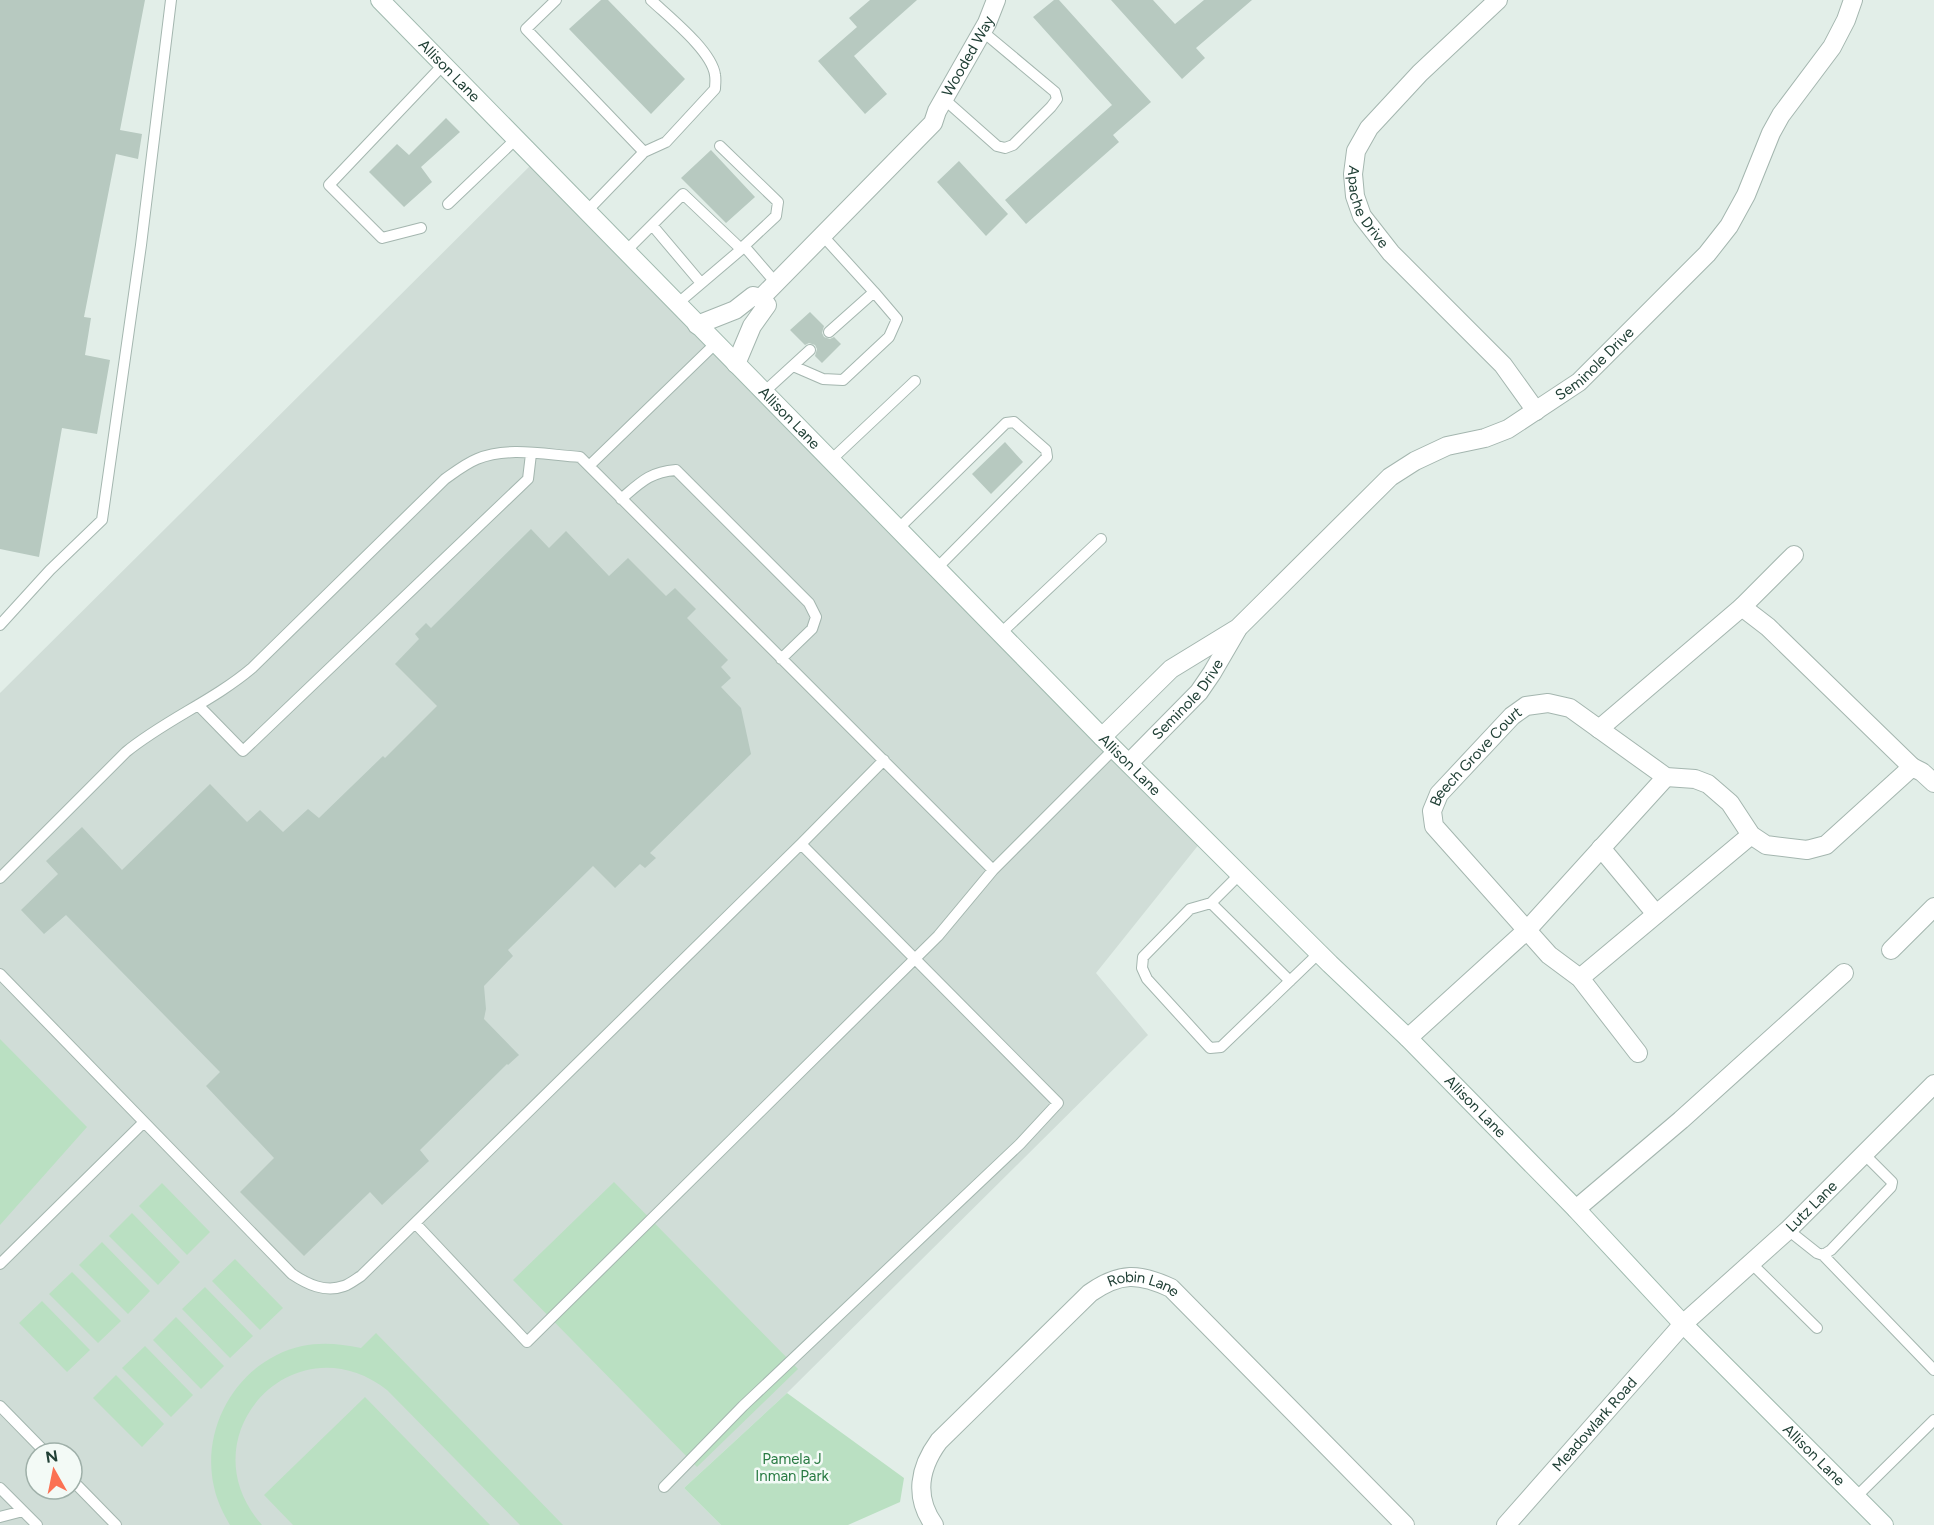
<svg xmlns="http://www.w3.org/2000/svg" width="1934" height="1525" viewBox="0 0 1934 1525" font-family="Figtree,sans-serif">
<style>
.built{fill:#d0ddd7;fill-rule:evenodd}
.green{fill:#bae0c2}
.building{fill:#b7c9c0}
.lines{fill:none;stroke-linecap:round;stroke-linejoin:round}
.lane-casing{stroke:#a4b6af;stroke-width:12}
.street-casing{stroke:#a4b6af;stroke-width:20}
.secondary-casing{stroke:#a0baaf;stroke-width:20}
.lane{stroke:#fff;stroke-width:10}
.street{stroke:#fff;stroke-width:18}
.secondary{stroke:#fff;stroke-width:18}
.labels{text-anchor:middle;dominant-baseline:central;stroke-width:5;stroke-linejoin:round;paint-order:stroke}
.street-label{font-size:15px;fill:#214036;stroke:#f3faf6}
.park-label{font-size:15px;fill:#287a42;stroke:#f3faf6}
</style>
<rect width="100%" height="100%" fill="#e2eee8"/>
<path class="built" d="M536 160 1204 838 1096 973 1148 1035 787 1393 684 1488 721 1525H0V693ZM36 1453H72V1489H36Z"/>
<path class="green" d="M0 1039 87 1127 0 1225Z
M614 1182 798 1369 697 1467 513 1280Z
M162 1183 210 1232 187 1255 139 1206Z
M132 1213 180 1262 158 1285 109 1236Z
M102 1242 150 1291 128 1314 79 1265Z
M235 1259 283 1308 260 1330 212 1281Z
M72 1272 121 1321 98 1343 49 1294Z
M205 1287 253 1336 230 1358 182 1309Z
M42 1301 90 1350 67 1372 19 1323Z
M176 1317 224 1366 201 1389 153 1340Z
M376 1333 563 1525H520L387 1390C294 1318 184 1437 262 1525H230C223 1513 217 1501 214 1487 200 1426 239 1360 302 1346 322 1342 341 1344 361 1348Z
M145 1346 193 1395 171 1417 122 1368Z
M116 1375 164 1424 142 1447 93 1398Z
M787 1393 904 1478 900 1502 848 1525H721L684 1488Z
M365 1397 490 1525H293L264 1495Z"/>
<path class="building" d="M0 0H145L120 130 142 134 138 159 116 154 84 317 91 318 85 355 110 360 97 434 62 428 39 557 0 549Z
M601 0H608L685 79 651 114 569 29Z
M870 0H917L854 56 887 94 865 114 818 61 857 27 849 18Z
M1054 0H1059L1151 102 1113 135 1119 142 1026 224 1005 200 1112 105 1033 17Z
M1111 0H1153L1175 24 1204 0H1252L1196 48 1205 58 1182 79Z
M446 118 460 132 421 167 432 182 404 207 369 172 397 144 409 155Z
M711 150 755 197 726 223 681 178Z
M959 161 1008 214 986 236 937 182Z
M810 312 824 326 822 333 824 337 830 339 834 337 841 344 822 363 815 356 817 349 815 345 809 343 805 345 790 330Z
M1005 442 1023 462 991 494 972 474Z
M531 529 549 548 566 531 609 576 628 558 666 596 675 588 696 609 687 618 728 660 721 667 731 678 721 687 741 708 751 754 650 853 656 858 645 868 640 864 615 888 593 866 508 950 513 956 484 986 486 1009 484 1019 519 1055 508 1065 507 1064 420 1150 429 1161 382 1205 370 1192 304 1256 240 1192 274 1158 206 1086 220 1072 66 915 44 934 21 910 58 874 46 861 82 827 122 870 210 784 247 822 260 810 283 832 308 809 319 818 383 756 385 758 437 706 395 664 419 639 415 634 426 623 431 628Z"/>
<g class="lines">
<defs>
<path id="lane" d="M556 0 526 29 644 152
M944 99 997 146 1005 148 1013 145 1051 107 1057 99 1055 92 982 31
M720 146 778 202 776 216 744 246 776 283
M448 204 516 139
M587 211 644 152 666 142 715 89C715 85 716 80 715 75 712 51 669 17 651 0
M652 225 701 283
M421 228 382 238 329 185 443 65
M823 236 874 292 829 332
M626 251 683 194 741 249
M677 304 744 247
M793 366 823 379 843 380 889 337 897 319 874 292
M764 392 810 350
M831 460 915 381
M589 466 716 343
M621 499C641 482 650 472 676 470L809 603 816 617 812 629 781 659
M899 528 1006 423 1014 422 1046 450 1047 457 938 567
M0 625 50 570 102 520 141 245 171 0
M1001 633 1101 539
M198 705 243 751 528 479 531 454
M1240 874 1211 903 1190 909 1143 957 1142 968 1147 979 1210 1048 1221 1047 1319 953
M0 878 126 752C165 720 213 701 252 668L445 479C455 472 465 464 477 459 508 446 547 455 580 457L993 870
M1211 903 1290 981
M0 974 292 1274C307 1284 325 1293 344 1286 350 1284 356 1279 361 1276L801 844 884 760
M415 1223 527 1342 938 936 993 870 1114 749
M1788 1230 1817 1253 1823 1255 1831 1250 1891 1187 1892 1182 1864 1154
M1823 1255 1934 1370
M1751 1263 1817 1328
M0 1264 144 1122
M0 1406 46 1453
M72 1480 116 1525
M664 1487 743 1406 1020 1144 1058 1103 801 844
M0 1488 37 1525
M1856 1497 1934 1420
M0 1517 23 1511"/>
<g id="street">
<path id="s1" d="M1498 0 1420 73 1369 128 1356 151 1353 174 1355 196 1362 216 1391 253 1503 365 1536 411"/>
<path id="s2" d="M761 298 933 123 937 111 987 23 996 0"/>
<path d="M697 325 735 310 753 296 761 298 767 305 752 326 736 364"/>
<path d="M1742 607 1768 627 1912 767"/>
<path d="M1599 729 1742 607 1794 555"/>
<path id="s3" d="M1102 737 1171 669 1238 628 1390 477 1415 461 1447 446 1485 438 1508 429 1579 382 1707 254 1729 226 1746 195 1771 133 1781 115 1832 47 1846 20 1853 0"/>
<path id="s4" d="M1129 763 1199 692 1212 673 1237 630"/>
<path d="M1601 848 1656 914"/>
<path d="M1891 950 1934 907"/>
<path d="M1580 978 1751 835"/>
<path d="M1408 1038 1527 930 1666 777"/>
<path id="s5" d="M1638 1053 1580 978 1549 955 1434 826 1432 811 1439 794 1512 716 1526 706 1548 703 1570 708 1666 777 1695 779 1708 784 1730 803 1751 835 1766 845 1807 850 1826 845 1912 767 1922 772 1934 783"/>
<path d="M1576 1209 1681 1120 1844 973"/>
<path id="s6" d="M934 1525C914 1497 919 1468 939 1441L1090 1293C1120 1272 1139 1273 1171 1288L1405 1525"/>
<path id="s7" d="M1506 1525 1683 1324 1788 1230 1934 1084"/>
</g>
<g id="secondary">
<path id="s8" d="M380 0 1102 737 1330 964 1408 1038 1576 1209 1683 1324 1884 1525"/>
</g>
</defs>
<use href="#lane" class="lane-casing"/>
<use href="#street" class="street-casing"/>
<use href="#secondary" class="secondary-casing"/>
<use href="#lane" class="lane"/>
<use href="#street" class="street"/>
<use href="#secondary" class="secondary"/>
</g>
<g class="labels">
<g class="street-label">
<text stroke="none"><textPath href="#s2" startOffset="321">Wooded Way</textPath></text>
<text stroke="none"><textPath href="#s8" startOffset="99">Allison Lane</textPath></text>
<text stroke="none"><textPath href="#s1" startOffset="268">Apache Drive</textPath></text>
<text stroke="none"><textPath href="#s3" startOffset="627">Seminole Drive</textPath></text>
<text stroke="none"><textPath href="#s8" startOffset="585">Allison Lane</textPath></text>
<text stroke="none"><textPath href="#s4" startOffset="87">Seminole Drive</textPath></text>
<text stroke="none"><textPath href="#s5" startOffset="392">Beech Grove Court</textPath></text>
<text stroke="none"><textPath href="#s8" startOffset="1071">Allison Lane</textPath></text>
<text stroke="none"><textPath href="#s8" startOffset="1557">Allison Lane</textPath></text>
<text stroke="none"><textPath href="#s7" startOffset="442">Lutz Lane</textPath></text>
<text stroke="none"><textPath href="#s6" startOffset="360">Robin Lane</textPath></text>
<text stroke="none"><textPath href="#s7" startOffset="134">Meadowlark Road</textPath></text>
<text stroke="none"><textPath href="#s8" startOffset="2043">Allison Lane</textPath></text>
</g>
<g class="park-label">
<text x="792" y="1459">Pamela J<tspan x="792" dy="17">Inman Park</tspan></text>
</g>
</g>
<g transform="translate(54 1471) rotate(351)"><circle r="28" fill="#f3faf6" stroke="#9fb0a9" stroke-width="1.5"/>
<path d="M0-4.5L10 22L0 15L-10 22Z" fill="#fb7153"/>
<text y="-9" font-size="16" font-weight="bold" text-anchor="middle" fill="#214036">N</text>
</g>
</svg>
